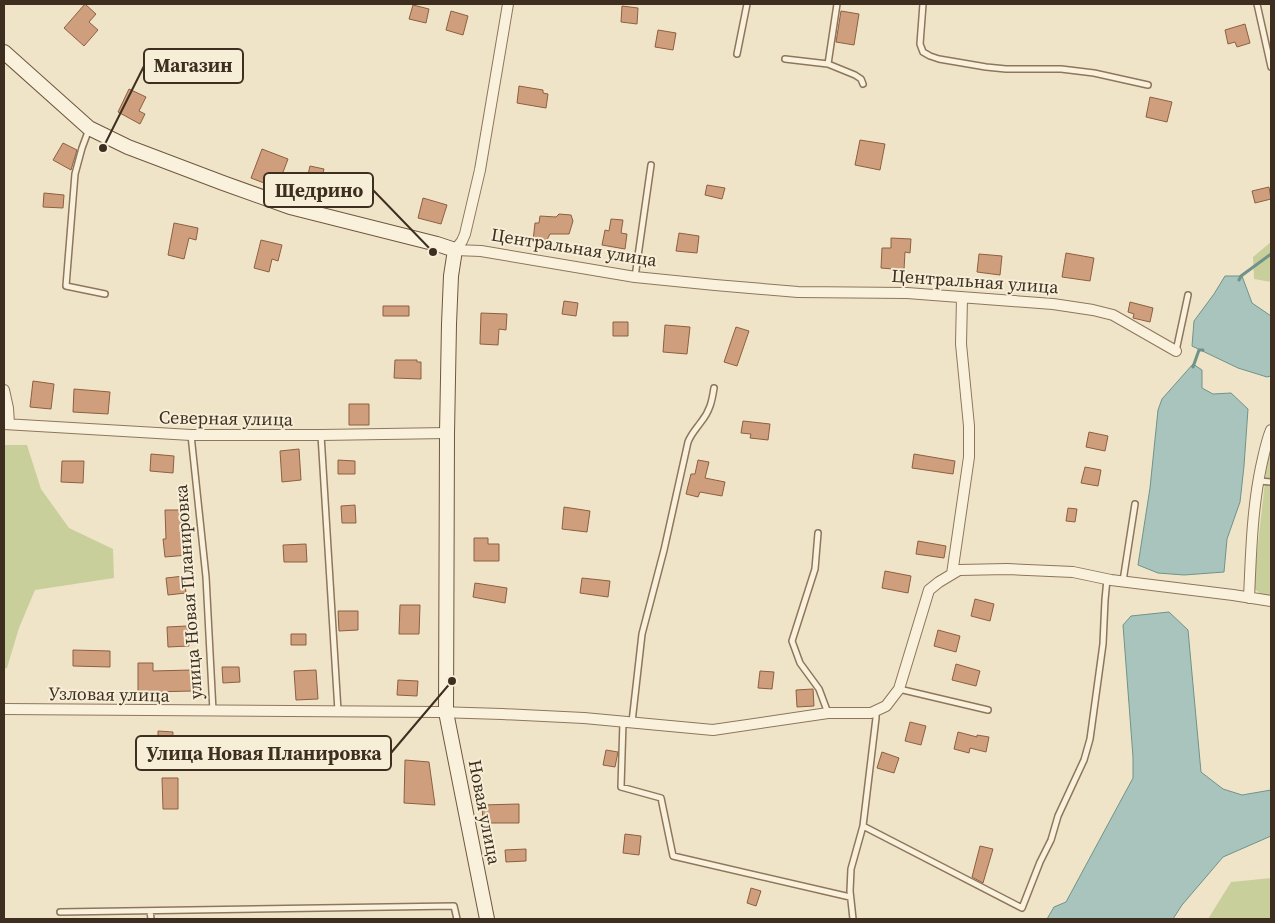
<svg xmlns="http://www.w3.org/2000/svg" width="1275" height="923" viewBox="0 0 1275 923" font-family="'Source Serif 4',serif">
<style>
.green{fill:#c9cf9b}
.water{fill:#a9c4bc;stroke:#6f938a}
.lines{fill:none;stroke-linecap:round;stroke-linejoin:round}
.stream{stroke:#6f938a;stroke-width:3}
.building{fill:#cf9f7d;stroke:#8d5f41}
.lane-casing{stroke:#8d765c;stroke-width:8}
.street-casing{stroke:#8d765c;stroke-width:12}
.secondary-casing{stroke:#6f573f;stroke-width:16}
.lane{stroke:#faf1dc;stroke-width:5}
.street{stroke:#faf1dc;stroke-width:10}
.secondary{stroke:#faf1dc;stroke-width:14}
.labels{text-anchor:middle;dominant-baseline:central;stroke-width:4;stroke-linejoin:round;paint-order:stroke}
.street-label{font-size:18px;fill:#3d2e20;stroke:#f7eed8}
.leader{fill:none;stroke:#3d2e20;stroke-width:2}
.callout-dot{fill:#3d2e20;stroke:#f7eed8;stroke-width:2}
.callout{fill:#f7eed8;stroke:#3d2e20;stroke-width:2}
.callout-label{font-size:19px;text-anchor:middle;font-weight:bold;fill:#3d2e20}
</style>
<rect width="100%" height="100%" fill="#f0e4c8"/>
<path class="green" d="M1271 242V282L1254 279 1253 257Z
M1271 428V596L1262 595 1253 588Z
M4 445H27L41 489 69 528 113 549 114 578 35 590 19 628 7 668 4 669Z
M1271 878V919H1208L1231 882Z"/>
<path class="water" d="M1225 276H1242L1252 303 1271 316V376L1267 377 1238 368 1192 346 1194 321 1214 294Z
M1193 364 1202 370V388L1213 394 1231 393 1248 409 1244 466 1240 502 1227 539 1224 572 1184 575 1158 573 1138 565 1150 488 1158 410 1162 399Z
M1169 612 1188 630 1201 772 1223 789 1242 795 1271 790V836L1223 857 1182 905 1173 919H1047L1054 907 1066 902 1133 778V757L1123 625 1131 616Z"/>
<g class="lines">
<path class="stream" d="M1239 280 1241 276 1271 254
M1193 367 1199 350H1203"/>
</g>
<path class="building" d="M85 4 96 14 89 22 98 30 84 46 64 28Z
M413 5 429 9 426 23 409 19Z
M622 6 638 8 637 24 621 22Z
M451 11 468 16 463 35 446 30Z
M841 11 859 14 854 45 836 42Z
M1245 24 1250 43 1237 47 1235 42 1228 44 1225 30Z
M658 30 676 33 673 50 655 47Z
M519 86 543 90V93L548 94 546 108 517 103Z
M129 89 146 97 139 111 145 114 140 124 118 112Z
M1150 97 1172 102 1167 122 1146 117Z
M860 140 885 144 880 170 855 165Z
M63 143 77 150 71 170 53 160Z
M262 149 288 159 277 188 251 178Z
M310 166 324 169 319 190 305 187Z
M707 185 725 188 722 199 705 195Z
M1269 187 1271 199 1255 203 1252 191Z
M44 193 64 195 63 208 43 207Z
M423 198 447 205 441 224 418 218Z
M559 214 571 215 573 221 569 234H550L546 242 533 241 535 223H539L540 216 556 217Z
M611 219 623 220 621 233 627 234 625 249 602 245 605 230 609 231Z
M174 223 198 228 196 240 189 238 184 259 168 255Z
M679 233 699 236 697 253 676 251Z
M891 238 911 239 910 253 905 252 904 270 881 268 882 248H891Z
M261 240 282 245 278 261 272 259 269 272 254 268Z
M1066 253 1094 258 1090 281 1062 277Z
M979 254 1002 256 1000 275 977 272Z
M564 301 578 303 576 316 562 314Z
M1130 302 1153 308 1150 322 1133 318 1134 314 1128 312Z
M383 306H409V316H383Z
M481 313 507 314 506 330 499 329 498 345 480 344Z
M613 322H628V336H613Z
M665 325 690 327 687 354 663 352Z
M736 327 749 331 737 366 724 362Z
M395 360H417V362H421V379L394 378Z
M33 381 54 384 51 409 30 407Z
M74 389 110 392 108 414 73 412Z
M349 404H369V425H349Z
M743 421 770 424 768 440 750 438 751 434 741 433Z
M1089 432 1108 436 1105 451 1086 447Z
M299 449 301 480 282 482 280 451Z
M151 454 174 456 173 473 150 471Z
M914 454 955 461 953 474 912 468Z
M338 460 355 461V474H338Z
M698 460 709 462 705 478 725 482 722 496 700 492 698 497 686 494 691 474H695Z
M62 461H84L83 483 61 482Z
M1085 467 1101 470 1098 486 1081 483Z
M355 505 356 523H342L341 506Z
M564 507 590 511 587 532 562 529Z
M1068 508 1077 509 1075 522 1066 521Z
M165 510H181L182 537H186L188 555 165 557 163 539H166Z
M474 538H488V544H499V561H474Z
M918 541 946 546 944 558 916 554Z
M306 544 307 562H284L283 545Z
M885 571 911 576 908 593 882 588Z
M184 576 186 593 168 595 166 578Z
M582 578 610 581 608 597 580 593Z
M475 583 507 588 505 603 473 597Z
M975 599 994 604 990 621 971 616Z
M400 605H420L419 634H399Z
M338 611H358V630L339 631Z
M187 626 189 646 168 647 167 627Z
M938 630 960 636 956 652 934 646Z
M291 634H306V645H291Z
M73 650 110 651V667L73 666Z
M138 663H153V671L191 670 192 691 153 692V694H138Z
M956 664 980 671 976 686 952 680Z
M222 667H239L240 682 223 683Z
M316 670 318 699 296 700 294 671Z
M760 671 774 672 772 689 758 688Z
M398 680 418 681 417 696 397 695Z
M813 689 814 706 797 707 796 690Z
M910 722 926 726 921 745 905 741Z
M158 731 173 732 172 758H161V765L136 764 137 741H148V736L158 737Z
M958 732 977 737V735L989 737 986 752 970 748 969 753 954 749Z
M255 738H272L273 769 256 770Z
M606 750 618 752 615 767 603 765Z
M882 752 899 758 894 773 877 768Z
M405 760 429 762 435 805 404 803Z
M162 778H178V809H163Z
M519 804V823H483L482 805Z
M625 834 641 836 639 855 623 853Z
M980 846 993 849 983 883 972 877Z
M526 849V861L506 862 505 850Z
M751 888 761 891 756 906 747 903Z"/>
<g class="lines">
<defs>
<path id="lane" d="M923 4 920 44 923 52 930 56 939 59 986 67 1006 69H1061L1094 73 1148 85
M1257 4 1271 67
M737 54 747 4
M785 59 828 64 855 75 861 79 863 84
M828 64 837 4
M89 129 82 148 75 174 66 286 105 294
M635 277 651 165
M1176 351 1188 295
M191 435 206 577 213 711
M321 435 338 711
M1259 481 1271 482
M818 533 815 569 792 641 800 663 819 689 828 713
M1123 581 1135 504
M899 689 988 710
M623 722 621 787 661 798 673 856 850 897
M632 722 642 634 664 550 688 442C691 434 696 429 701 422 710 411 712 401 714 388
M863 826 1022 908 1040 862 1051 840 1058 816 1084 760 1090 739 1103 644 1105 600 1107 579
M150 911 151 919
M60 912 454 906 457 919
M853 919 850 891 851 869 863 826 876 718V711"/>
<path id="street" d="M455 250 481 251 635 277 715 285 798 292 907 293 1053 304 1093 310 1113 315 1176 351
M455 250 462 241 465 234 480 170 508 4
M4 390 8 408 9 424
M4 424 191 435H321L447 433
M952 574 969 457V426L961 344 962 298
M1249 598C1251 554 1252 510 1261 467 1264 454 1266 442 1271 430
M4 709 437 712 502 714 584 718 713 730 828 713H871L886 706 899 689 929 590 939 582 959 570 1007 569 1073 572 1111 580 1233 595 1271 601"/>
<path id="secondary" d="M4 52 89 128 128 147 223 183 290 207 437 244 455 250 451 276 449 324 447 433 446 712 487 919"/>
</defs>
<use href="#lane" class="lane-casing"/>
<use href="#street" class="street-casing"/>
<use href="#secondary" class="secondary-casing"/>
<use href="#lane" class="lane"/>
<use href="#street" class="street"/>
<use href="#secondary" class="secondary"/>
</g>
<g class="labels">
<g class="street-label">
<text transform="translate(574 247) rotate(9)">Центральная улица</text>
<text transform="translate(975 281) rotate(4)">Центральная улица</text>
<text transform="translate(226 418) rotate(1)">Северная улица</text>
<text transform="translate(188 592) rotate(-94)">улица Новая Планировка</text>
<text transform="translate(109 694) rotate(1)">Узловая улица</text>
<text transform="translate(485 812) rotate(79)">Новая улица</text>
</g>
</g>
<path class="leader" d="M103 148L144 66M433 252L373 190M452 681L391 753"/>
<g class="callout-dot">
<circle cx="103" cy="148" r="5"/>
<circle cx="433" cy="252" r="5"/>
<circle cx="452" cy="681" r="5"/>
</g>
<g class="callout">
<rect x="144" y="49" width="99" height="34" rx="5"/>
<rect x="264" y="173" width="109" height="34" rx="5"/>
<rect x="136" y="736" width="255" height="34" rx="5"/>
</g>
<g class="callout-label">
<text x="193" y="72">Магазин</text>
<text x="319" y="197">Щедрино</text>
<text x="264" y="760">Улица Новая Планировка</text>
</g>
<rect width="1275" height="923" fill="none" stroke="#3d2e20" stroke-width="10"/>
</svg>
